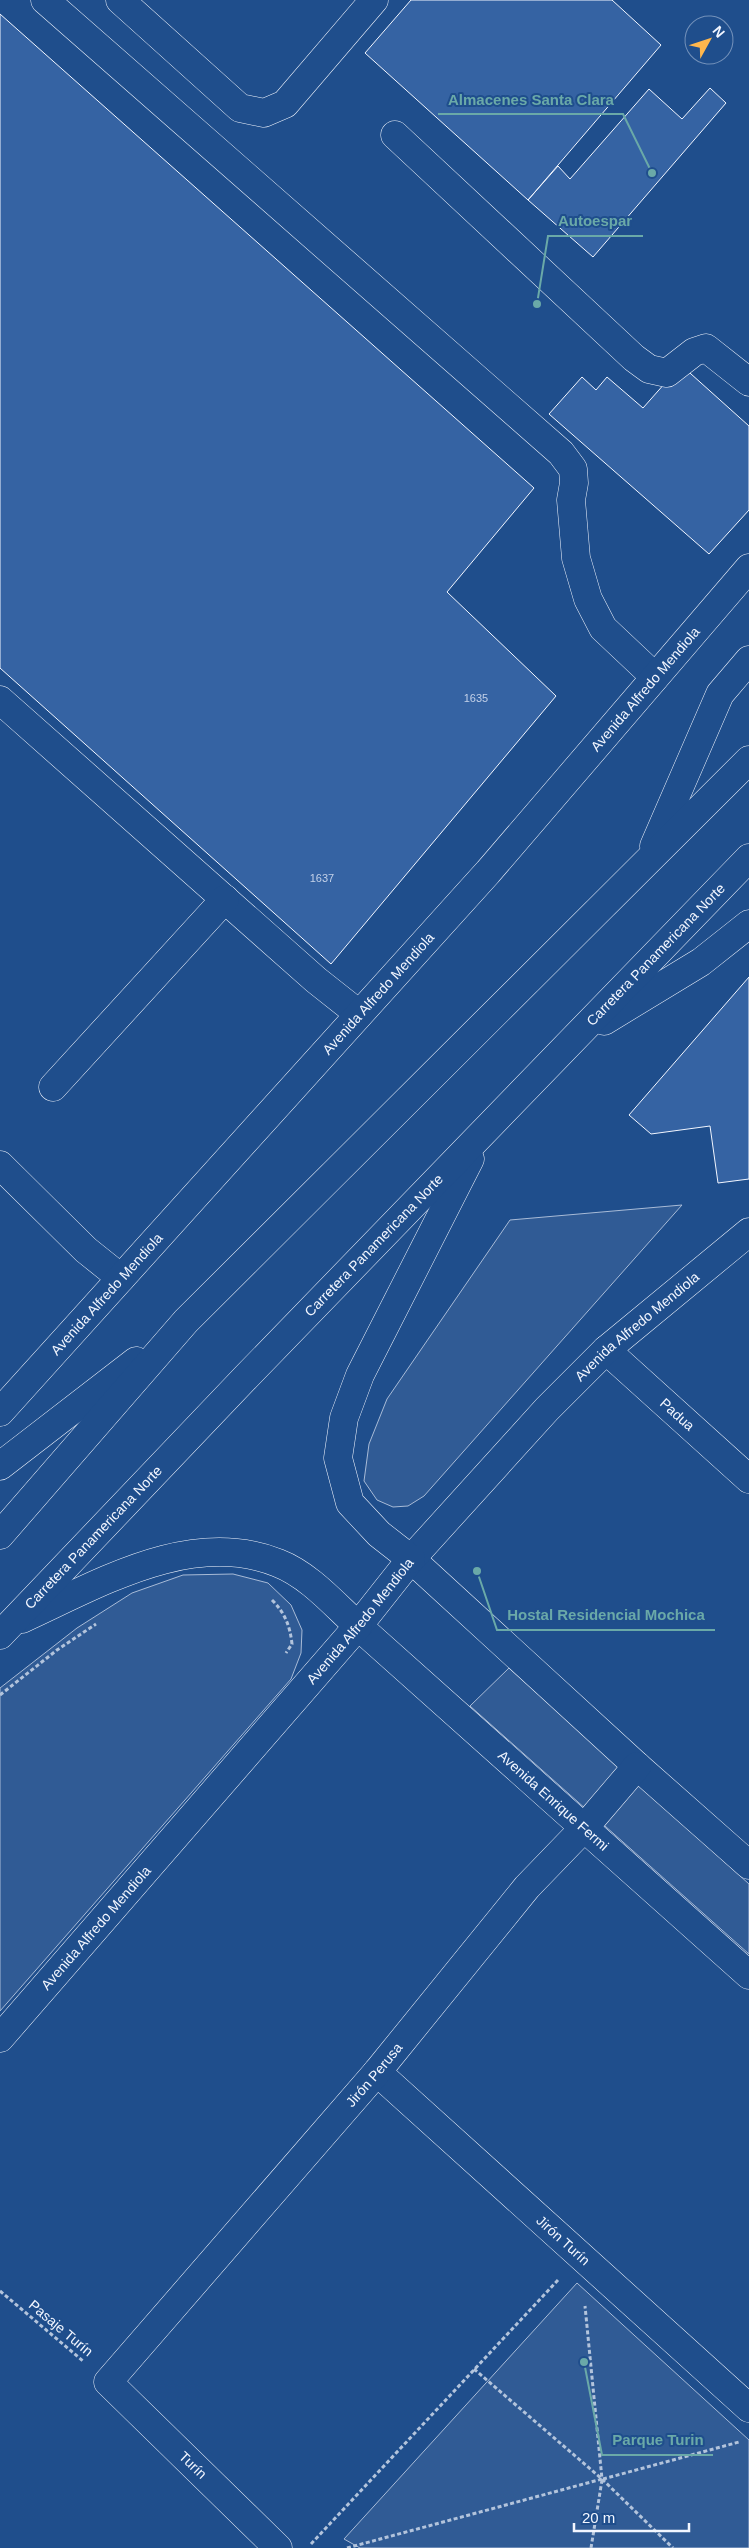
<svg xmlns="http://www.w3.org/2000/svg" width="749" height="2548" viewBox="0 0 749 2548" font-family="Arial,sans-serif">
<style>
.built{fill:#305b95;stroke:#a8bbd7}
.building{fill:#3563a3;stroke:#f2f6ff}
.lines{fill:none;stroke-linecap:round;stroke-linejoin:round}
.minor-casing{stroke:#f2f6ff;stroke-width:29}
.major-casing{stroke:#f2f6ff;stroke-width:29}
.highway-casing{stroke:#f2f6ff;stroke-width:29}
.path{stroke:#b3c4dc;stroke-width:3;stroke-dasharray:4 2.5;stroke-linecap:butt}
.minor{stroke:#1f4e8c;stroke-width:28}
.major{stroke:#1f4e8c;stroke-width:28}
.highway{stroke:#1f4e8c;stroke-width:28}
.labels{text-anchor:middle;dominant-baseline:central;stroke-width:4;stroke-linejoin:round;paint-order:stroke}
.number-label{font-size:11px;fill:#c3d1e8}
.street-label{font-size:14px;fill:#f2f6ff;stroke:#1f4e8c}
.leader{fill:none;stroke:#6aa9a8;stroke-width:2}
.callout-dot{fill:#6aa9a8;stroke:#1f4e8c;stroke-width:2}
.callout-label{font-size:15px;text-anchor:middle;font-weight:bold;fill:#6aa9a8;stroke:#1f4e8c;stroke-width:4;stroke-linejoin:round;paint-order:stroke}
</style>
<rect width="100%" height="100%" fill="#1f4e8c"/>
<path class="built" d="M682 1205 424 1496 408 1506 393 1507 377 1500 364 1481 369 1444 387 1399 510 1220Z
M233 1574 268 1583 291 1605 302 1630 301 1653 291 1679 0 2011V1688L77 1628 132 1593 183 1575Z
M509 1668 749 1884V1954L470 1706Z
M577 2283 749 2440V2548H360L344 2539Z"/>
<path class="building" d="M411 0H612L661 45 528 200 365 53Z
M0 14 534 488 447 592 556 696 331 964 0 668Z
M710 88 726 103 593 257 528 200 558 166 570 179 649 89 682 119Z
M681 365 749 426V510L709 554 549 414 582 377 596 390 607 377 643 408Z
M749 977V1179L718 1183 710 1126 651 1134 629 1115Z"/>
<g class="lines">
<defs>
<g id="minor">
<path d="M45 0 561 453 573 469 574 483 571 500 576 558 588 599 603 628 655 677"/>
<path d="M120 0 240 108 264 113 285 104 374 0"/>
<path d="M395 135 634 358 649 369 667 373 694 352 706 348 749 382"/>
<path d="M0 700 316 980 359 1014"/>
<path d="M53 1087 225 899"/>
<path d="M0 1165 86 1250 121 1278"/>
<path id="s1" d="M606 1350 749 1479"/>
<path d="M411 1559 637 1766 749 1865"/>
<path id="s2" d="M358 1626 749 1975"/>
<path id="s3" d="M377 2072 749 2408"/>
<path id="s4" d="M278 2548 108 2382 377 2072 527 1887 584 1828 637 1766"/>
</g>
<g id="major">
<path id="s5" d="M0 1412 488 872 749 568"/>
<path id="s6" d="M0 2038 358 1626 411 1559 547 1409 606 1350 749 1232"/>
</g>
<g id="highway">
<path d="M654 846 720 694 749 660"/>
<path d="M604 1021 701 962 749 924"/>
<path d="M0 1466 136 1361"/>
<path d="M0 1535 186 1321 749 760"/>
<path d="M411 1559 379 1534 350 1503 338 1458 344 1418 360 1375 470 1159"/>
<path d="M22 1619C99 1584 191 1528 278 1563 309 1575 334 1604 358 1626"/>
<path id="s7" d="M0 1635 247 1376 749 858"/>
</g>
</defs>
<use href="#minor" class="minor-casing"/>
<use href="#major" class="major-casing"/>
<use href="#highway" class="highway-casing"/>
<path class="path" d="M272 1600C285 1613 290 1626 292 1644L286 1653
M0 1695 57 1650 96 1624
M0 2291 83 2361
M474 2369 602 2479 673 2548
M603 2479 739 2442
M311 2544 558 2280
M347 2548 602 2479 585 2306
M591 2548 602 2480"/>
<use href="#minor" class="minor"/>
<use href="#major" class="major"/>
<use href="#highway" class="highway"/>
</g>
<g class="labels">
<g class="number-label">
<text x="476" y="698">1635</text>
<text x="322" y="878">1637</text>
</g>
<g class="street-label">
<text stroke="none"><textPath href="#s5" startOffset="969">Avenida Alfredo Mendiola</textPath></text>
<text stroke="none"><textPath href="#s7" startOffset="945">Carretera Panamericana Norte</textPath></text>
<text stroke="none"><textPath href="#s5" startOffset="564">Avenida Alfredo Mendiola</textPath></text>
<text stroke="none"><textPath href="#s7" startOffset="540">Carretera Panamericana Norte</textPath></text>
<text stroke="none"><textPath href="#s5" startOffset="159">Avenida Alfredo Mendiola</textPath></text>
<text stroke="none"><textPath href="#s6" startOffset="956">Avenida Alfredo Mendiola</textPath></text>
<text stroke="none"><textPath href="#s1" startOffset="96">Padua</textPath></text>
<text stroke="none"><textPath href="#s7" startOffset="135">Carretera Panamericana Norte</textPath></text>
<text stroke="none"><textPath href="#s6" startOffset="551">Avenida Alfredo Mendiola</textPath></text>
<text stroke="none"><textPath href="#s2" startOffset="262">Avenida Enrique Fermi</textPath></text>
<text stroke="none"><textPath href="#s6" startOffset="146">Avenida Alfredo Mendiola</textPath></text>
<text stroke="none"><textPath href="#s4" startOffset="644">Jirón Perusa</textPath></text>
<text stroke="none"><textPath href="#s3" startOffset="251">Jirón Turín</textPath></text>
<text transform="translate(61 2328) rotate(40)">Pasaje Turín</text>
<text transform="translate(193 2465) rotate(44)">Turín</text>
</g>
</g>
<path class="leader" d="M652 173L623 114H438M537 304L548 236H643M477 1571L497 1630H715M584 2362L602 2455H713"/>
<g class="callout-dot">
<circle cx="652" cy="173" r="5"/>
<circle cx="537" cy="304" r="5"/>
<circle cx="477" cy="1571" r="5"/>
<circle cx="584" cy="2362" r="5"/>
</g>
<g class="callout-label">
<text x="531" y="105">Almacenes Santa Clara</text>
<text x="595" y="226">Autoespar</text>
<text x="606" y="1620">Hostal Residencial Mochica</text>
<text x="658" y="2445">Parque Turin</text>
</g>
<g transform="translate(709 40) rotate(50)"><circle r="24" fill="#1f4e8c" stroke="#7391ba"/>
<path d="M0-4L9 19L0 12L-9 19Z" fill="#ffb74d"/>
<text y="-8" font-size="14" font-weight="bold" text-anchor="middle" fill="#f2f6ff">N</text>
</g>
<path d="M574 2523v8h115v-8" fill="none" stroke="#f2f6ff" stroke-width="2.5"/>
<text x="582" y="2523" font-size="15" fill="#f2f6ff" stroke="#1f4e8c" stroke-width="4" paint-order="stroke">20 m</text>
</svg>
